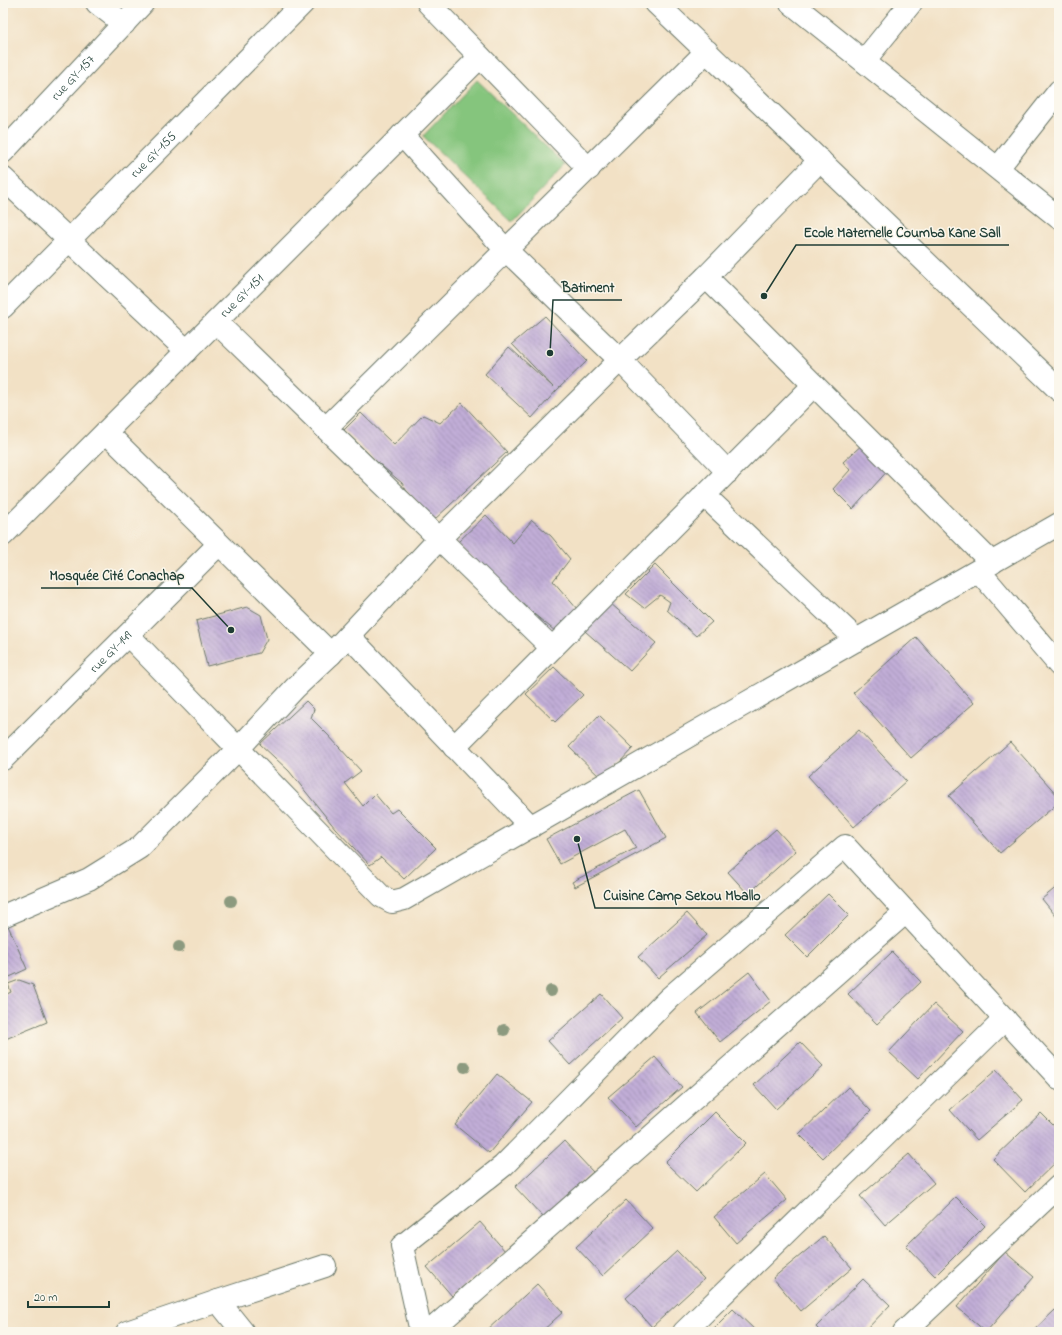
<svg xmlns="http://www.w3.org/2000/svg" width="1062" height="1335" viewBox="0 0 1062 1335" font-family="'Indie Flower',sans-serif">
<style>
.green{fill:#85c57d;stroke:#528158}
.building{fill:url(#building-back-hatch)}
.lines{fill:none;stroke-linecap:round;stroke-linejoin:round}
.minor-casing{stroke:#697667;stroke-width:24}
.minor{stroke:#fff;stroke-width:22}
.tree{fill:#8c9a7f}
.labels{text-anchor:middle;dominant-baseline:central;stroke-width:3;stroke-linejoin:round;paint-order:stroke}
.street-label{font-size:13px;fill:#1f3d34;stroke:#fbf7ec}
.leader{fill:none;stroke:#1f3d34;stroke-width:1.5}
.callout-dot{fill:#1f3d34;stroke:#fbf7ec;stroke-width:1.5}
.callout-label{font-size:14px;text-anchor:middle;font-weight:bold;fill:#1f3d34;stroke:#fbf7ec;stroke-width:3;stroke-linejoin:round;paint-order:stroke}
</style>
<defs>
<pattern id="building-back-hatch" width="6" height="6" patternUnits="userSpaceOnUse"><rect width="6" height="6" fill="#c1add7"/><path d="M-1 5l2 2M0 0l6 6M5-1l2 2" fill="none" stroke="#9c8eaf"/></pattern>
</defs>
<rect width="100%" height="100%" fill="#fbf7ec"/>
<filter id="ink" filterUnits="userSpaceOnUse"><feTurbulence type="fractalNoise" baseFrequency=".025" numOctaves="2"/><feDisplacementMap in="SourceGraphic" scale="8" xChannelSelector="R" yChannelSelector="G"/><feConvolveMatrix kernelMatrix="1 2 1 2 8 2 1 2 1" color-interpolation-filters="sRGB"/></filter>
<filter id="wash" filterUnits="userSpaceOnUse"><feTurbulence type="fractalNoise" baseFrequency=".012" numOctaves="4" result="noise"/><feDisplacementMap in="SourceGraphic" scale="16" xChannelSelector="R" yChannelSelector="G"/><feGaussianBlur stdDeviation="0.9" result="paint"/><feColorMatrix in="noise" values="0 0 0 0 0 0 0 0 0 0 0 0 0 0 0 0 0 1.4 0 .05"/><feComposite in="paint" operator="in"/></filter>
<g filter="url(#wash)">
<rect width="100%" height="100%" fill="#f2e1c5"/>
<path class="green" d="M477 80 565 165 512 221 423 136Z"/>
<g id="blocks">
<path class="building" d="M545 316 587 361 556 391 532 418 485 374 509 347 553 387 512 344Z
M462 403 507 452 434 520 406 490 402 483 377 462 344 430 361 413 394 445 423 415 440 423Z
M864 443 891 467 853 509 833 489 850 470 843 462Z
M486 515 513 543 532 520 551 536 570 559 553 581 578 610 555 631 503 589 457 543Z
M655 565 712 622 696 636 667 610 670 602 660 595 644 608 626 594Z
M610 603 656 643 630 671 585 631Z
M247 607 261 615 267 639 259 653 207 666 196 621Z
M916 637 974 703 911 758 853 693Z
M554 667 583 695 555 722 526 694Z
M306 701 314 709 311 718 328 735 361 771 345 783 363 806 375 794 391 813 397 809 436 848 404 879 381 857 370 865 335 828 289 771 260 744Z
M599 715 633 748 603 780 569 747Z
M859 730 906 781 854 827 808 776Z
M1010 742 1059 797V802L1000 853 949 796Z
M639 790 666 838 575 887 572 882 636 848 625 829 560 864 546 839Z
M776 829 796 851 748 894 728 872Z
M1059 885V920L1042 899Z
M828 894 849 915 807 957 785 935Z
M687 913 707 935 658 978 638 957Z
M6 921 27 969 3 980V922Z
M892 952 921 982 877 1024 848 994Z
M749 972 771 1001 720 1042 697 1013Z
M19 980 33 985 47 1022 3 1040V996L11 992 8 984Z
M601 994 622 1018 570 1065 548 1041Z
M934 1004 963 1031 918 1079 889 1052Z
M800 1042 823 1066 776 1109 754 1085Z
M655 1057 682 1087 636 1127 608 1097Z
M996 1070 1023 1100 977 1140 950 1110Z
M497 1074 532 1102 489 1153 455 1125Z
M848 1087 871 1111 823 1158 799 1134Z
M715 1112 746 1143 696 1192 665 1162Z
M1041 1113 1059 1131V1159L1025 1192 993 1159Z
M564 1141 593 1172 543 1217 515 1187Z
M909 1154 934 1183 885 1225 860 1196Z
M765 1174 787 1200 736 1243 714 1217Z
M956 1197 985 1226 935 1276 906 1246Z
M626 1200 653 1229 603 1276 576 1247Z
M480 1222 505 1251 452 1296 427 1267Z
M824 1236 852 1268 801 1311 773 1278Z
M677 1251 704 1279 652 1327 626 1298Z
M1005 1252 1034 1277 986 1332 957 1307Z
M863 1279 890 1305 864 1332H821L816 1327Z
M537 1284 563 1312 541 1332H487L486 1331Z
M733 1309 757 1332H710Z
M1055 1310 1059 1314V1332H1032Z"/>
</g>
</g>
<g filter="url(#ink)">
<use href="#blocks" fill-opacity="0" stroke="#697667" stroke-width="1"/>
<g class="lines">
<defs>
<g id="minor">
<path d="M97 3 124 24"/>
<path d="M428 3 589 169"/>
<path d="M656 3 1059 390"/>
<path d="M791 3 1059 218"/>
<path d="M864 61 911 3"/>
<path d="M402 135 505 249 620 360 728 472"/>
<path id="s1" d="M3 152 143 3"/>
<path d="M998 168 1059 91"/>
<path d="M3 178 187 351"/>
<path d="M706 277 992 563"/>
<path id="s2" d="M3 307 303 3"/>
<path d="M216 322 552 648"/>
<path d="M326 428C452 302 580 177 707 51"/>
<path d="M106 432 331 654"/>
<path d="M704 495 857 640"/>
<path id="s3" d="M3 535 480 57"/>
<path d="M979 571 1059 665"/>
<path d="M128 635 381 896 392 902 404 899 1059 524"/>
<path d="M349 636 531 827"/>
<path d="M454 747 814 385"/>
<path id="s4" d="M3 759 219 544"/>
<path d="M3 916 89 879 139 848 238 749 295 688 331 654 440 538 620 360 706 277 820 160"/>
<path d="M218 1301 243 1332"/>
<path d="M127 1332 218 1301 325 1266"/>
<path d="M421 1332 402 1246 503 1166 669 998 845 846 1059 1078"/>
<path d="M429 1332 906 912"/>
<path d="M684 1332 1005 1019"/>
<path d="M904 1332 1059 1186"/>
</g>
</defs>
<use href="#minor" class="minor-casing"/>
<use href="#minor" class="minor"/>
</g>
<g class="tree">
<circle cx="231" cy="901" r="6"/>
<circle cx="179" cy="947" r="6"/>
<circle cx="551" cy="991" r="6"/>
<circle cx="504" cy="1030" r="6"/>
<circle cx="465" cy="1067" r="6"/>
</g>
</g>
<g class="labels">
<g class="street-label">
<text stroke="none"><textPath href="#s1" startOffset="102">rue GY-157</textPath></text>
<text stroke="none"><textPath href="#s2" startOffset="214">rue GY-155</textPath></text>
<text stroke="none"><textPath href="#s3" startOffset="338">rue GY-151</textPath></text>
<text stroke="none"><textPath href="#s4" startOffset="152">rue GY-149</textPath></text>
</g>
</g>
<path class="leader" d="M764 296L796 245H1009M550 353L553 300H622M231 630L192 588H41M577 839L595 908H769"/>
<g class="callout-dot">
<circle cx="764" cy="296" r="4"/>
<circle cx="550" cy="353" r="4"/>
<circle cx="231" cy="630" r="4"/>
<circle cx="577" cy="839" r="4"/>
</g>
<g class="callout-label">
<text x="902" y="237">Ecole Maternelle Coumba Kane Sall</text>
<text x="588" y="292">Batiment</text>
<text x="117" y="580">Mosquée Cité Conachap</text>
<text x="682" y="900">Cuisine Camp Sekou Mballo</text>
</g>
<rect width="1062" height="1335" fill="none" stroke="#fbf7ec" stroke-width="16"/>
<path d="M28 1301v6h81v-6" fill="none" stroke="#1f3d34" stroke-width="2"/>
<text x="34" y="1301" font-size="12" fill="#1f3d34" stroke="#fbf7ec" stroke-width="3" paint-order="stroke">20 m</text>
</svg>
